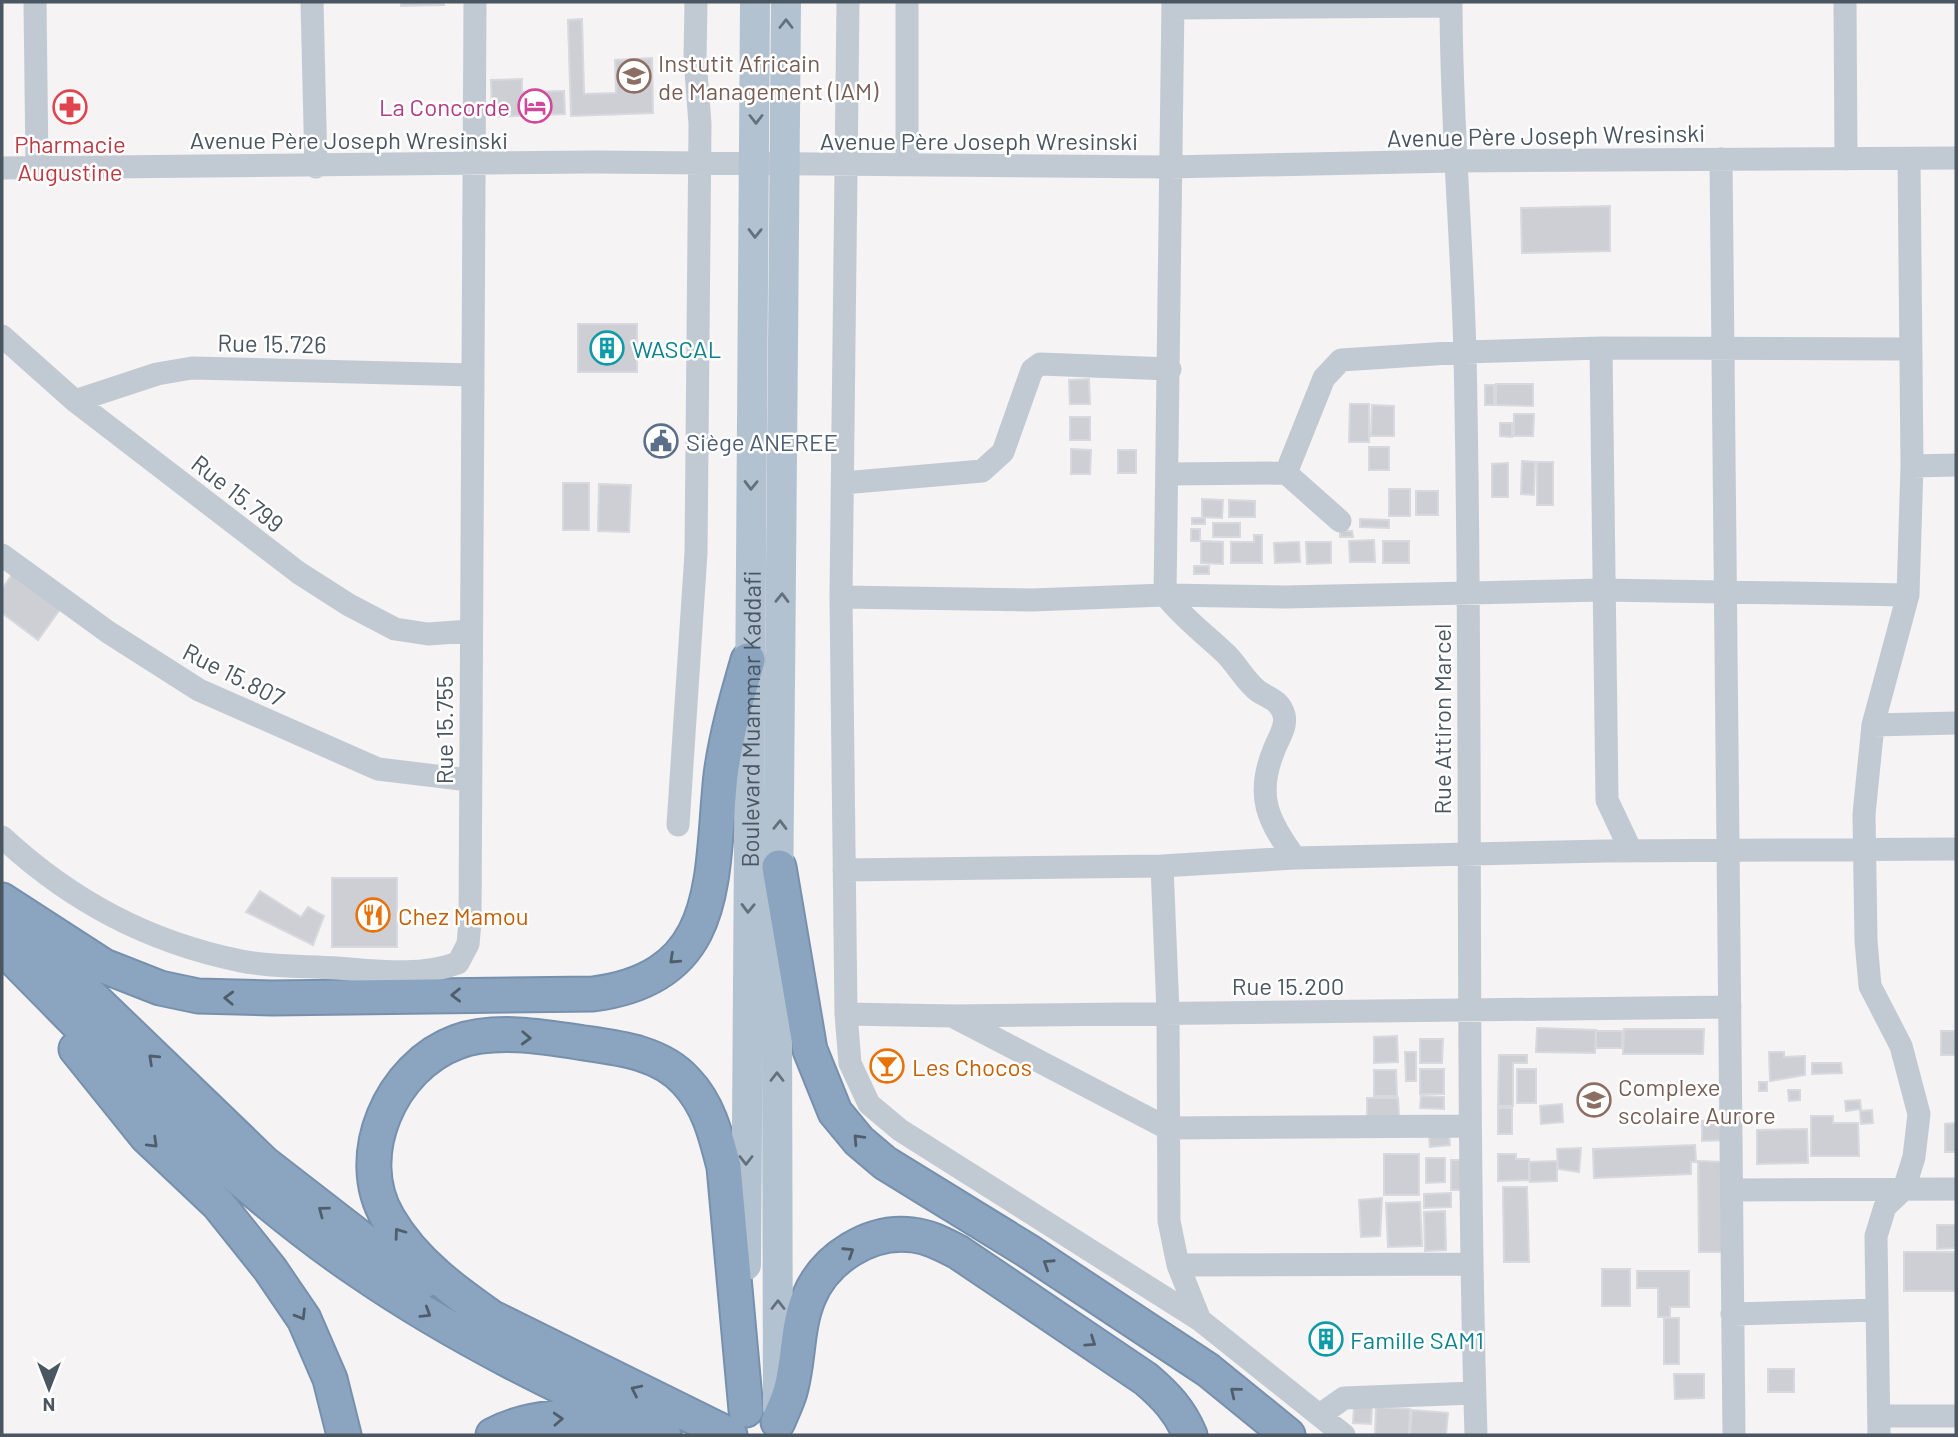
<svg xmlns="http://www.w3.org/2000/svg" width="1958" height="1437" viewBox="0 0 1958 1437" font-family="Barlow,sans-serif">
<style>
.building{fill:#cdcfd5;stroke:#d7d9de;stroke-width:2}
.lines{fill:none;stroke-linecap:round;stroke-linejoin:round}
.highway-casing{stroke:#7690ad;stroke-width:37}
.minor{stroke:#c1cad2;stroke-width:23}
.major{stroke:#b3c2d1;stroke-width:30}
.highway{stroke:#8ba5c1;stroke-width:33}
.oneway{stroke:#64717d}
.oneway2{stroke:#505e6b}
.labels{text-anchor:middle;dominant-baseline:central;stroke-width:5;stroke-linejoin:round;paint-order:stroke}
.education-label{font-size:24px;fill:#785e54;stroke:#fff;text-anchor:start}
.hotel-label{font-size:24px;fill:#b23c85;stroke:#fff;text-anchor:end}
.street-label{font-size:24px;fill:#4a5661;stroke:#fff}
.health-label{font-size:24px;fill:#be3a42;stroke:#fff}
.culture-label{font-size:24px;fill:#0d838f;stroke:#fff;text-anchor:start}
.service-label{font-size:24px;fill:#4e5e75;stroke:#fff;text-anchor:start}
.food-label{font-size:24px;fill:#c56008;stroke:#fff;text-anchor:start}
</style>
<rect width="100%" height="100%" fill="#f5f3f3"/>
<path class="building" d="M401 2H444V5L401 6Z
M582 19 584 94 616 93 615 60 652 58 653 113 571 116 568 20Z
M522 79V92L564 91 565 114 492 117 491 80Z
M1610 206V251L1522 253 1521 208Z
M578 324H637V372H578Z
M1089 379 1090 404H1070L1069 380Z
M1496 384H1533V406L1496 405Z
M1485 385H1494V405H1485Z
M1350 404H1369V442H1349Z
M1372 405 1394 406V436H1371Z
M1514 414H1534L1533 436H1514Z
M1070 417H1090V440H1070Z
M1500 423H1512V437L1500 436Z
M1369 447H1389V470H1369Z
M1071 449 1091 450 1090 474H1071Z
M1118 450H1136V473H1118Z
M1522 461 1535 462 1534 495 1521 494Z
M1537 462H1553V505H1537Z
M1508 463V497H1492V464Z
M563 483H589V530H563Z
M599 484 631 485 629 532 598 531Z
M1389 489H1410V516H1389Z
M1416 491H1438V515H1416Z
M1202 499 1223 500 1222 518 1202 517Z
M1229 500 1255 501V517H1229Z
M1192 518H1205V524H1192Z
M1360 519 1389 520V528L1360 527Z
M1213 523H1240V537H1213Z
M1191 529H1200V541H1191Z
M1340 531H1352L1353 537H1340Z
M1254 535H1262V563H1231V542H1254Z
M1374 540 1375 562H1350L1349 541Z
M1201 541 1223 542V564L1201 563Z
M1383 541H1409V563H1383Z
M1299 542 1300 562 1275 563 1274 543Z
M1306 542H1331V563L1307 564Z
M1194 566H1209V574H1194Z
M13 573 61 608 38 640 2 613V589Z
M332 878H397V947H332Z
M260 891 301 917 308 907 324 916 313 945 246 912Z
M1537 1028 1596 1030 1595 1053 1536 1052Z
M1624 1029H1704L1703 1054H1623Z
M1596 1031H1622V1048H1596Z
M1941 1031H1954L1956 1055H1941Z
M1397 1036 1398 1062 1374 1063V1037Z
M1420 1039H1443L1442 1063H1420Z
M1405 1052H1416V1081H1406Z
M1769 1052H1784V1057L1805 1056V1075L1770 1081Z
M1499 1055H1527V1063H1513V1106H1498Z
M1812 1063H1841L1842 1073 1812 1074Z
M1420 1069H1444V1094H1420Z
M1517 1069H1536V1103H1517Z
M1374 1070H1396L1397 1096H1374Z
M1759 1082H1767V1091H1759Z
M1788 1090H1800V1100L1789 1101Z
M1421 1096 1444 1097V1109L1420 1108Z
M1367 1098H1398L1399 1116 1367 1117Z
M1860 1100 1861 1109 1846 1111 1845 1101Z
M1562 1104 1563 1122 1541 1124 1540 1106Z
M1498 1108H1512V1134H1498Z
M1872 1110 1873 1123 1861 1124 1860 1111Z
M1811 1116H1833V1123H1858L1859 1156H1811Z
M1702 1121H1727V1140L1702 1141Z
M1956 1123V1152H1945V1124Z
M1807 1129 1808 1163 1757 1164V1130Z
M1449 1135 1450 1145 1430 1147 1429 1137Z
M1695 1145 1696 1162H1691V1174L1594 1178 1593 1149Z
M1581 1148 1579 1172 1558 1169 1557 1149Z
M1384 1154H1419V1195H1384Z
M1498 1154H1516V1159H1529V1180L1498 1181Z
M1426 1158H1445V1182L1426 1183Z
M1451 1160H1465L1466 1190H1451Z
M1557 1161V1181L1530 1182 1529 1162Z
M1698 1161 1723 1162V1252H1699Z
M1503 1187H1527L1529 1262H1504Z
M1451 1193V1207L1424 1208V1194Z
M1382 1198 1380 1236 1361 1237 1359 1200Z
M1420 1202 1422 1246 1388 1247 1386 1203Z
M1445 1211 1446 1250 1425 1251 1424 1212Z
M1937 1225H1956V1248L1937 1249Z
M1904 1252H1956V1291H1904Z
M1602 1269H1630V1306H1602Z
M1637 1271H1689V1307H1670V1317H1658V1288H1637Z
M1664 1318H1679V1364H1664Z
M1324 1325 1340 1334 1329 1354 1312 1344Z
M1768 1369H1794V1392H1768Z
M1674 1374H1704V1398L1675 1399Z
M1354 1407H1372L1371 1424 1353 1423Z
M1376 1407 1410 1409 1409 1435H1375Z
M1412 1410 1448 1413 1446 1435H1410Z"/>
<g class="lines">
<defs>
<path id="highway" d="M779 867 810 1050 835 1112 859 1141 885 1163 1028 1251 1208 1370 1288 1435
M2 900 104 966 160 988 198 996 272 998 593 994C724 977 710 876 721 775 726 736 737 698 748 660
M19 927 264 1163 384 1256 426 1280
M2 947C115 1061 227 1182 362 1273 457 1338 560 1388 664 1435
M76 1049 146 1136 218 1204 270 1269 304 1319 330 1379 344 1435
M485 1314 730 1435
M504 1326C461 1296 415 1265 388 1218 351 1156 391 1066 457 1042 494 1028 546 1037 584 1043 620 1048 661 1053 686 1081 709 1105 716 1136 724 1167L746 1410
M778 1422C782 1412 787 1402 790 1392 799 1361 796 1327 809 1297 825 1258 871 1229 913 1235 930 1237 944 1245 958 1252L1146 1379C1166 1396 1180 1411 1190 1435
M493 1435C528 1416 578 1414 617 1421"/>
</defs>
<use href="#highway" class="highway-casing"/>
<path class="minor" d="M35 2 37 166
M312 2 316 167
M848 2 841 597 846 1014 850 1063 869 1104 900 1130 1200 1320 1344 1435
M907 2V164
M1173 2 1165 595C1183 618 1205 634 1226 654 1237 665 1246 682 1258 691 1268 698 1280 700 1284 715 1287 727 1278 739 1274 750 1255 796 1268 821 1295 858
M1451 2C1451 120 1462 237 1465 355 1473 715 1465 1075 1476 1435
M1845 2 1846 159
M1173 8 1451 6
M1721 159 1734 1435
M2 168 594 162 1169 167 1454 161 1956 158
M2 336 75 401 299 573 349 605 395 629 428 634 470 631
M1601 348 1607 800 1631 851
M75 401 157 374 192 368 473 375
M1912 466 1956 465
M1167 474 1286 473
M843 483 982 471 1003 452 1032 370 1040 364 1170 369
M1340 521 1286 473 1324 378 1341 360 1465 352 1601 348 1909 349
M2 555 108 632 199 690 378 769 469 780
M841 597 1032 600 1165 595 1285 597 1603 590 1908 595
M1873 725 1956 723
M678 825 696 553 700 124 695 59 696 2
M2 837C71 901 148 942 241 961 271 967 305 966 337 968 377 971 420 977 458 963L468 944 470 922 475 2
M1162 866 1168 1012 1169 1221 1178 1265 1200 1320
M844 870 1162 866 1295 858 1606 851 1956 849
M846 1014 953 1016 1730 1007
M956 1018 1167 1128 1469 1126
M1732 1190 1956 1189
M1178 1265 1471 1264
M1732 1314 1877 1310
M1320 1415 1344 1398 1474 1393
M1879 1416H1956
M1879 1435 1876 1236 1885 1207 1904 1189 1914 1157 1919 1114 1901 1046 1870 986 1866 941 1864 814 1873 725 1908 595 1912 466 1909 159"/>
<g class="major">
<path id="s1" d="M746 1265 755 2"/>
<path d="M778 1408 777 1025 786 2"/>
</g>
<use href="#highway" class="highway"/>
</g>
<defs><path id="oneway-chevron" d="M-2-3.5L2.5 0L-2 3.5" fill="none" stroke-width="1.6" stroke-linecap="round" stroke-linejoin="round" transform="scale(1.75)"/></defs>
<g class="oneway">
<use href="#oneway-chevron" transform="translate(786 24) rotate(-90)"/>
<use href="#oneway-chevron" transform="translate(756 119) rotate(90)"/>
<use href="#oneway-chevron" transform="translate(755 233) rotate(91)"/>
<use href="#oneway-chevron" transform="translate(751 485) rotate(91)"/>
<use href="#oneway-chevron" transform="translate(782 598) rotate(-89)"/>
<use href="#oneway-chevron" transform="translate(780 825) rotate(-89)"/>
<use href="#oneway-chevron" transform="translate(748 908) rotate(91)"/>
<use href="#oneway-chevron" transform="translate(777 1077) rotate(-90)"/>
<use href="#oneway-chevron" transform="translate(746 1160) rotate(90)"/>
<use href="#oneway-chevron" transform="translate(778 1305) rotate(-90)"/>
</g>
<g class="oneway2">
<use href="#oneway-chevron" transform="translate(674 959) rotate(137)"/>
<use href="#oneway-chevron" transform="translate(456 995) rotate(179)"/>
<use href="#oneway-chevron" transform="translate(229 998) rotate(-178)"/>
<use href="#oneway-chevron" transform="translate(526 1038) rotate(2)"/>
<use href="#oneway-chevron" transform="translate(153 1059) rotate(-137)"/>
<use href="#oneway-chevron" transform="translate(858 1139) rotate(-133)"/>
<use href="#oneway-chevron" transform="translate(153 1143) rotate(44)"/>
<use href="#oneway-chevron" transform="translate(323 1211) rotate(-143)"/>
<use href="#oneway-chevron" transform="translate(399 1233) rotate(-126)"/>
<use href="#oneway-chevron" transform="translate(849 1252) rotate(-33)"/>
<use href="#oneway-chevron" transform="translate(1048 1264) rotate(-147)"/>
<use href="#oneway-chevron" transform="translate(426 1313) rotate(32)"/>
<use href="#oneway-chevron" transform="translate(301 1315) rotate(59)"/>
<use href="#oneway-chevron" transform="translate(1091 1342) rotate(34)"/>
<use href="#oneway-chevron" transform="translate(636 1390) rotate(-154)"/>
<use href="#oneway-chevron" transform="translate(1235 1392) rotate(-141)"/>
<use href="#oneway-chevron" transform="translate(558 1419) rotate(-3)"/>
</g>
<defs>
<symbol id="university-ring" viewBox="-11 -11 22 22"><circle r="9.5" fill="#fff" stroke="#8d6e63" stroke-width="1.5"/><path d="M0-5L7-2L0 1L-7-2ZM-4 1L0 2.5L4 1V4Q0 6-4 4Z" fill="#8d6e63"/></symbol>
<symbol id="hotel-ring" viewBox="-11 -11 22 22"><circle r="9.5" fill="#fff" stroke="#d1479c" stroke-width="1.5"/><path d="M-6-4.5h1.5V1H6V5H4.5V3h-9V5H-6ZM-4 0a1.8 1.8 0 1 1 3.6 0ZM.5 0V-2.5h3Q6-2.5 6 0Z" fill="#d1479c"/></symbol>
<symbol id="pharmacy-ring" viewBox="-11 -11 22 22"><circle r="9.5" fill="#fff" stroke="#e0444e" stroke-width="1.5"/><path d="M-2-6h4v4h4v4h-4v4h-4v-4h-4v-4h4Z" fill="#e0444e"/></symbol>
<symbol id="building-ring" viewBox="-11 -11 22 22"><circle r="9.5" fill="#fff" stroke="#0f9aa8" stroke-width="1.5"/><path d="M-4-6H4V6H1V3H-1V6H-4ZM-2.5-4.3h1.7v1.8h-1.7ZM.8-4.3h1.7v1.8H.8ZM-2.5-1h1.7V.8h-1.7ZM.8-1h1.7V.8H.8Z" fill="#0f9aa8"/></symbol>
<symbol id="civic-ring" viewBox="-11 -11 22 22"><circle r="9.5" fill="#fff" stroke="#5c6f8a" stroke-width="1.5"/><path d="M-.6-6.5H3V-4.5H.6V-3L4-1V1h2V6H-6V1h2V-1L-.6-3ZM-1.2 2.5V6h2.4V2.5Z" fill="#5c6f8a"/></symbol>
<symbol id="restaurant-ring" viewBox="-11 -11 22 22"><circle r="9.5" fill="#fff" stroke="#e8710a" stroke-width="1.5"/><path d="M-5-6h1v4h1v-4h1v4h1v-4h1v5L-1.5 .5V6h-2V.5L-5-1ZM5-6V6H3V1.5H1.5Q1.5-4 5-6Z" fill="#e8710a"/></symbol>
<symbol id="bar-ring" viewBox="-11 -11 22 22"><circle r="9.5" fill="#fff" stroke="#e8710a" stroke-width="1.5"/><path d="M-6-5H6L.8 .8V4.5H3.5V6h-7V4.5H-.8V.8Z" fill="#e8710a"/></symbol>
<symbol id="school-ring" viewBox="-11 -11 22 22"><circle r="9.5" fill="#fff" stroke="#8d6e63" stroke-width="1.5"/><path d="M0-5L7-2L0 1L-7-2ZM-4 1L0 2.5L4 1V4Q0 6-4 4Z" fill="#8d6e63"/></symbol>
</defs>
<g fill-rule="evenodd">
<use href="#university-ring" x="615" y="57" width="38" height="38"/>
<use href="#hotel-ring" x="516" y="87" width="38" height="38"/>
<use href="#pharmacy-ring" x="51" y="88" width="38" height="38"/>
<use href="#building-ring" x="588" y="329" width="38" height="38"/>
<use href="#civic-ring" x="642" y="422" width="38" height="38"/>
<use href="#restaurant-ring" x="354" y="896" width="38" height="38"/>
<use href="#bar-ring" x="868" y="1047" width="38" height="38"/>
<use href="#school-ring" x="1575" y="1081" width="38" height="38"/>
<use href="#building-ring" x="1307" y="1320" width="38" height="38"/>
</g>
<g class="labels">
<g class="education-label">
<text x="658" y="62">Instutit Africain<tspan x="658" dy="28">de Management (IAM)</tspan></text>
<text x="1618" y="1086">Complexe<tspan x="1618" dy="28">scolaire Aurore</tspan></text>
</g>
<g class="hotel-label">
<text x="510" y="106">La Concorde</text>
</g>
<g class="street-label">
<text transform="translate(1546 135) rotate(-1)">Avenue Père Joseph Wresinski</text>
<text x="349" y="139">Avenue Père Joseph Wresinski</text>
<text x="979" y="140">Avenue Père Joseph Wresinski</text>
<text transform="translate(272 343) rotate(1)">Rue 15.726</text>
<text transform="translate(238 493) rotate(38)">Rue 15.799</text>
<text transform="translate(234 674) rotate(27)">Rue 15.807</text>
<text stroke="none"><textPath href="#s1" startOffset="546">Boulevard Muammar Kaddafi</textPath></text>
<text transform="translate(1441 719) rotate(-90)">Rue Attiron Marcel</text>
<text transform="translate(443 730) rotate(-90)">Rue 15.755</text>
<text x="1288" y="985">Rue 15.200</text>
</g>
<g class="health-label">
<text x="70" y="143">Pharmacie<tspan x="70" dy="28">Augustine</tspan></text>
</g>
<g class="culture-label">
<text x="632" y="348">WASCAL</text>
<text x="1350" y="1339">Famille SAM1</text>
</g>
<g class="service-label">
<text x="686" y="441">Siège ANEREE</text>
</g>
<g class="food-label">
<text x="398" y="915">Chez Mamou</text>
<text x="912" y="1066">Les Chocos</text>
</g>
</g>
<rect width="1958" height="1437" fill="none" stroke="#4a5661" stroke-width="7"/>
<g transform="translate(49 1388) rotate(180)" stroke="#ffffff" stroke-width="5" paint-order="stroke">
<path d="M0-5L12 26L0 18L-12 26Z" fill="#4a5661"/>
<text y="-10" font-size="19" font-weight="bold" text-anchor="middle" fill="#4a5661">N</text>
</g>
</svg>
